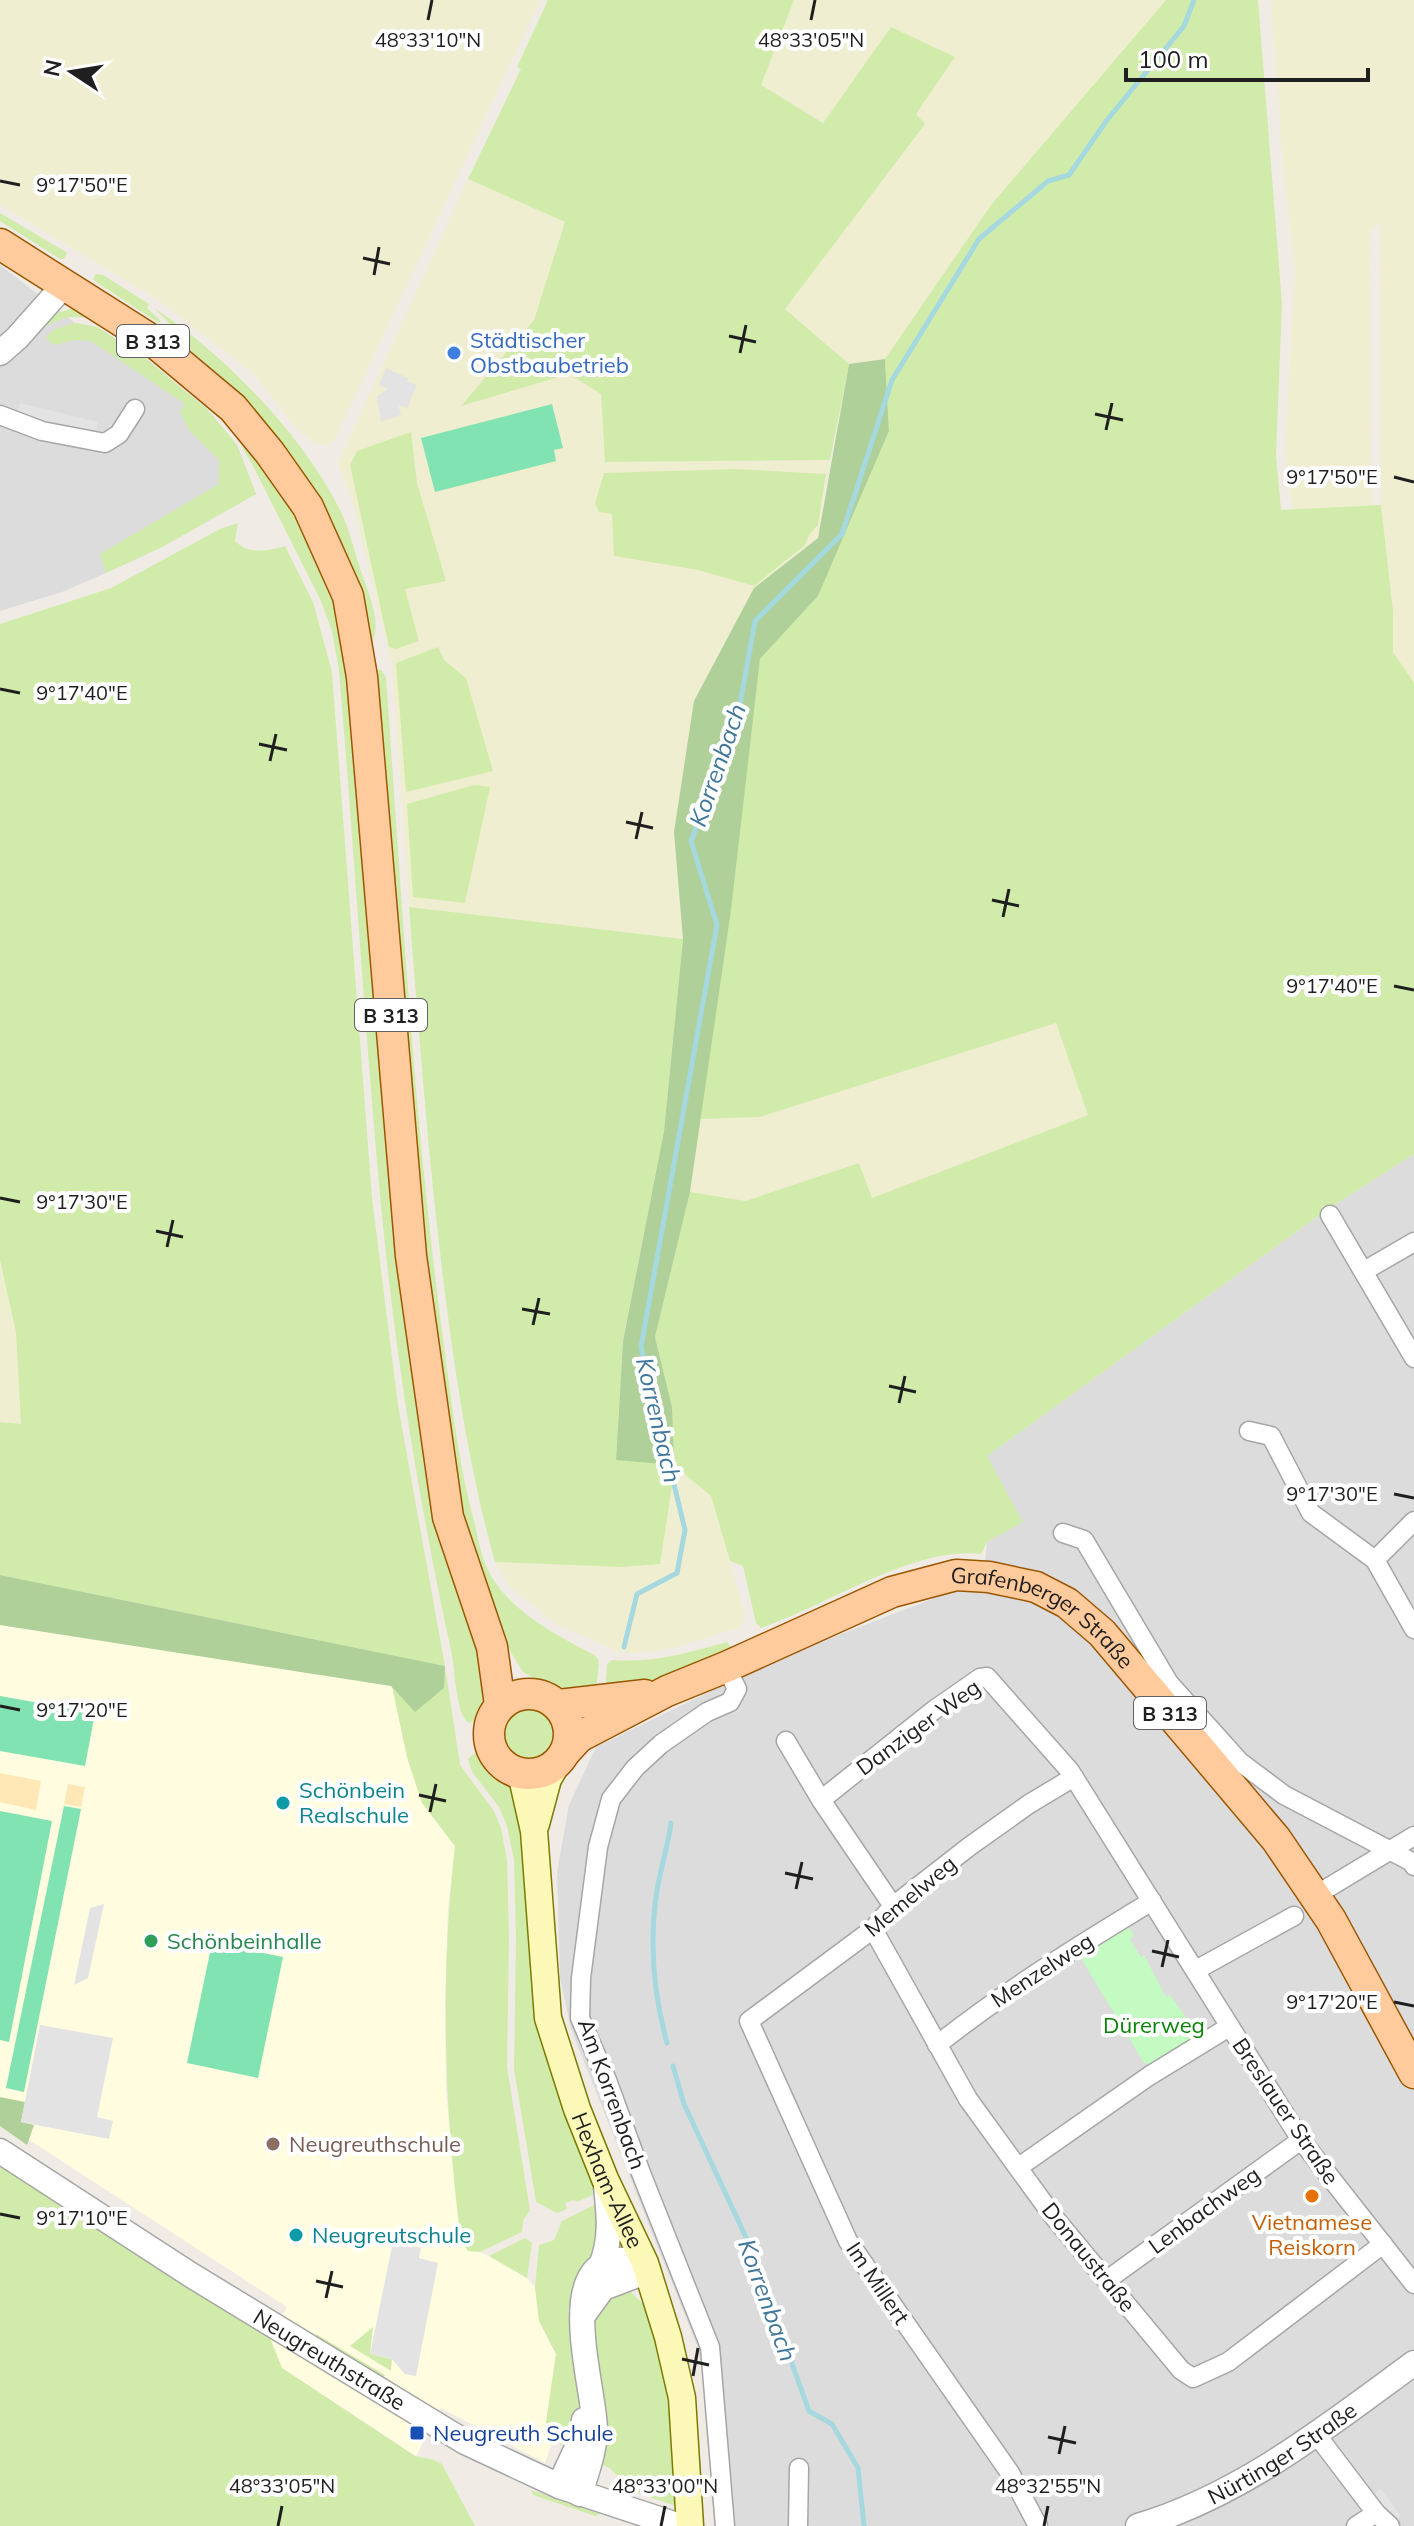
<svg xmlns="http://www.w3.org/2000/svg" width="1414" height="2526" viewBox="0 0 1414 2526" font-family="Mulish,sans-serif">
<style>
.residential{fill:#dddcdc}
.education{fill:#fffce0}
.farmland{fill:#f0eed0}
.grass{fill:#d1ecaa}
.forest{fill:#afd199}
.sand{fill:#ffe8b5}
.park{fill:#c3fbc2}
.pitch{fill:#81e2b2}
.parking{fill:#e3e3e3}
.lines{fill:none;stroke-linecap:round;stroke-linejoin:round}
.stream{stroke:#a5d8df;stroke-width:5}
.minor-casing{stroke:#a6a6a6;stroke-width:21}
.tertiary-casing{stroke:#a6a6a6;stroke-width:27}
.secondary-casing{stroke:#7b7b01;stroke-width:29}
.primary-casing{stroke:#9b5700;stroke-width:33}
.minor{stroke:#fff;stroke-width:18}
.tertiary{stroke:#fff;stroke-width:24}
.secondary{stroke:#fcf8b8;stroke-width:26}
.primary{stroke:#ffca9c;stroke-width:30}
.ticks{fill:none;stroke:#1f1f1f;stroke-width:3}
.shop-dot{fill:#3f7fe0;stroke:#fff;stroke-width:3}
.culture-dot{fill:#0f9aa8;stroke:#fff;stroke-width:3}
.leisure-dot{fill:#2e9e5b;stroke:#fff;stroke-width:3}
.education-dot{fill:#8d6e63;stroke:#fff;stroke-width:3}
.food-dot{fill:#e8710a;stroke:#fff;stroke-width:3}
.transit-dot{fill:#1a4fb4;stroke:#fff;stroke-width:3}
.labels{text-anchor:middle;dominant-baseline:central;stroke-width:8;stroke-linejoin:round;paint-order:stroke}
.shield{fill:#fff;stroke:#626262;stroke-width:2}
.shield-label{font-size:20px;font-weight:bold;fill:#1f1f1f}
.shop-label{font-size:22px;fill:#366cbe;stroke:#fff;text-anchor:start}
.street-label{font-size:22px;fill:#1f1f1f;stroke:#fff}
.culture-label{font-size:22px;fill:#0d838f;stroke:#fff;text-anchor:start}
.leisure-label{font-size:22px;fill:#27864d;stroke:#fff;text-anchor:start}
.park-label{font-size:22px;fill:#0b8308;stroke:#fff}
.education-label{font-size:22px;fill:#785e54;stroke:#fff;text-anchor:start}
.food-label{font-size:22px;fill:#c56008;stroke:#fff}
.transit-label{font-size:22px;fill:#164399;stroke:#fff;text-anchor:start}
.water-label{font-size:24px;font-style:italic;fill:#40779b;stroke:#fff}
.ticks-label{font-size:20px;text-anchor:middle;fill:#1f1f1f;stroke:#fff;stroke-width:8;stroke-linejoin:round;paint-order:stroke}
</style>
<rect width="100%" height="100%" fill="#f0ece5"/>
<path class="residential" d="M0 265 75 323 97 327 144 357 208 410 237 445 256 494 164 546 106 573 62 592 0 611Z
M1414 1154V2039L1359 1940 1307 1859 1072 1590 1041 1571 985 1562 987 1542 1022 1522 987 1456 1325 1211Z
M963 1587 999 1590 1040 1604 1075 1625 1278 1863 1294 1893 1302 1889 1414 2090V2526H714L707 2398 698 2348 571 2029 560 1978 557 1872 569 1805 596 1747 777 1659Z"/>
<path class="education" d="M0 1625 392 1686 407 1757 422 1803 455 1846 448 1909 445 2000 446 2090 461 2241 468 2251 480 2252 489 2256 527 2278 535 2287 539 2321 556 2354 546 2422 553 2441 545 2463 441 2408 416 2456 282 2368 270 2338 287 2307 0 2121Z"/>
<path class="farmland" d="M0 0H540L334 441 326 445 316 443 299 431 252 372 157 299 0 205Z
M794 0H1166L991 205 885 359 849 364 785 309 924 124 916 114 891 27 824 123 761 85Z
M1271 0H1414V683L1393 652V611L1381 505 1380 224 1370 230 1371 479 1373 505 1293 510 1285 455 1295 268 1283 168Z
M468 179 565 222 534 320 462 405 569 374 601 393 605 462 830 460 818 538 754 588 674 832 683 939 409 907 392 665 352 499 338 463Z
M1056 1023 1088 1115 871 1199 859 1163 746 1201 690 1192 700 1119 760 1117Z
M0 1260 16 1332 21 1425 0 1422Z
M674 1465 711 1496 745 1616 741 1627 674 1648 639 1653 616 1651 556 1624 509 1586 495 1562 621 1567 659 1564Z"/>
<path class="grass" d="M548 0H794L761 85 823 123 891 27 955 57 916 114 925 124 785 309 849 364 830 460 605 462 601 394 569 374 461 406 534 320 565 222 468 179 521 69 517 67Z
M1166 0H1258L1282 304 1276 455 1281 510 1381 505 1393 611V652L1414 683V1154L1325 1211 987 1456 1023 1522 987 1542 981 1554C913 1546 826 1606 761 1628L756 1623 743 1566 730 1561 711 1496 675 1466 660 1564 621 1567 495 1562C473 1483 460 1405 449 1324 430 1185 420 1046 409 907L683 939 664 1131 623 1340 616 1460 672 1407 655 1337 690 1192 746 1201 859 1163 872 1198 1088 1115 1056 1023 760 1117 700 1119 760 659 818 596 889 431 885 359 991 205Z
M0 213 66 252 67 254 64 259H60L0 221Z
M96 274 103 275 149 304 147 308 161 321 159 323 96 282 93 279Z
M154 308C223 353 302 434 339 508 350 529 355 555 363 577 370 597 384 629 369 647L305 484 236 390 166 329 170 324Z
M70 309 79 310 97 322C91 320 84 317 78 317 50 315 21 346 0 362L54 314Z
M75 323 97 327 144 357 208 410 237 445 256 494 164 546 106 573 100 554 219 484V460L189 430 180 412 185 404 91 341 75 340 53 345 46 338 53 330Z
M228 422 296 514 316 551 347 634 374 953 481 1640 488 1700 479 1719 469 1723C456 1716 455 1671 452 1655 419 1504 394 1349 380 1195 364 1021 354 846 339 671L332 631 320 599 255 470Z
M411 432 417 483 446 581 405 589 419 641 396 649 389 647 350 465 357 451Z
M736 469 826 474 818 525 809 535 805 545 754 586 698 570 614 556 612 514 599 512 595 503 604 473Z
M238 523 235 541C249 555 267 551 285 546L313 602 332 672 372 1198 398 1405 445 1666 460 1765 494 1811 501 1828 507 1860 509 1937 507 2067 530 2210 523 2221 522 2232 480 2252 468 2251 461 2241C444 2109 440 1978 455 1846L422 1803 407 1757 392 1686 445 1666 0 1575V1422L21 1424 16 1332 0 1260V624L111 588 220 529Z
M438 647 444 660 466 678 493 771 406 792 396 663Z
M376 670H381L386 677C402 900 414 1125 444 1346 452 1406 459 1467 475 1525 478 1538 481 1554 486 1566 506 1610 556 1635 596 1656L599 1661 596 1695 562 1694 523 1672 501 1636 492 1598 474 1568 457 1506 420 1256Z
M474 785 490 787 465 903 413 897 407 804Z
M727 1642 732 1649 664 1681 605 1695 607 1664 612 1660C653 1663 688 1653 727 1642Z
M496 1733a32 32 0 1 1 64 0a32 32 0 1 1-64 0Z
M477 1751 483 1752 515 1787 578 2135 595 2194 577 2202 574 2200 565 2203 567 2209 557 2213 536 2202 514 2069 516 1937 514 1860 507 1826 499 1807 472 1772 468 1759Z
M0 2166 270 2338 282 2368 415 2456 434 2460 442 2464 475 2526H0Z
M598 2203 603 2221 593 2259 580 2272 575 2282 568 2311 579 2399 578 2421 568 2448 553 2441 546 2422 556 2354 539 2321 535 2287 539 2245 554 2240 562 2221Z
M525 2238 532 2243 527 2278 489 2256Z
M621 2288 631 2292 643 2304 656 2339 678 2458 682 2508 629 2490 611 2469 599 2463 592 2321 607 2293Z
M373 2327 370 2354 392 2359 391 2371 350 2346Z
M316 2334 385 2375 382 2379 315 2338Z
M531 2490 600 2514 595 2516 533 2495Z"/>
<path class="forest" d="M885 359 889 431 818 596 760 659 731 910 690 1192 655 1337 672 1407 674 1465 616 1460 623 1341 664 1131 683 939 674 832 694 701 754 588 818 538 849 364Z
M0 1575 445 1666 444 1688 415 1712 391 1686 0 1625Z
M0 2097 25 2102 21 2122 34 2125 27 2145 0 2126Z"/>
<path class="sand" d="M0 1773 41 1781 36 1810 0 1802Z
M68 1784 85 1787 81 1807 64 1804Z"/>
<path class="park" d="M1125 1928 1130 1929 1134 1936 1130 1939 1141 1957 1144 1955 1166 1997 1170 1995 1198 2034 1149 2064 1144 2063 1079 1955Z"/>
<path class="pitch" d="M552 404 563 448 554 450 556 461 435 492 421 438Z
M0 1696 95 1713 85 1766 0 1751Z
M64 1806 81 1809 24 2092 6 2088Z
M0 1811 52 1821 9 2042 0 2040Z
M212 1943 283 1957 258 2078 187 2063Z"/>
<path class="parking" d="M386 368 408 378 407 381 417 385 407 408 398 405 401 415 381 422 377 397 387 389 379 385Z
M20 403 98 422 95 435 17 416Z
M104 1904 88 1978 74 1985 90 1908Z
M40 2025 113 2038 97 2117 113 2121 109 2139 21 2122Z
M393 2242 421 2248 419 2258 438 2263 416 2376 405 2374 392 2359 370 2354Z
M1381 2489 1401 2516 1393 2522 1370 2497Z"/>
<g class="lines">
<path class="stream" d="M624 1647 637 1594 677 1573 685 1530 641 1347 717 925 691 841 737 721 755 621 842 534 892 380 979 239 1048 181 1069 175 1107 120 1184 26 1194 0
M667 2043C653 1992 649 1942 657 1890 661 1867 668 1846 671 1823
M673 2066 684 2104 750 2246 809 2411 832 2424 858 2468 864 2525"/>
<defs>
<path id="minor" d="M0 415 42 431 105 443 119 434 135 409
M1330 1215 1414 1358
M1364 1271 1414 1242
M1249 1431 1271 1436 1311 1513 1375 1560 1414 1629
M1063 1533 1084 1540 1169 1683 1240 1762 1284 1795 1412 1862 1414 1866
M1375 1560 1414 1521
M786 1741 821 1800 893 1906
M821 1800 934 1710 980 1678 987 1677 1070 1771 1301 2140 1414 2284
M1316 1895 1414 1836
M873 1929 968 2099 1053 2216 1181 2370 1193 2378 1228 2362 1383 2244
M1196 1970 1294 1916
M937 2045C1005 1991 1078 1946 1152 1901
M1019 2167 1149 2076 1229 2027
M1107 2280 1301 2140
M1316 2434 1376 2513 1390 2526
M725 2526 710 2347 641 2173 607 2080 580 2018 581 1978 598 1847 611 1799 635 1768 661 1744 707 1712 730 1702 737 1689 726 1667
M798 2526 799 2468
M1038 2526 1010 2473 848 2241 749 2021 873 1929 893 1906 970 1846 1029 1804 1074 1777
M1356 2526 1376 2513"/>
<g id="tertiary">
<path d="M0 353 17 338 65 284"/>
<path id="s1" d="M0 2151 191 2275 465 2442 559 2486 680 2526"/>
<path d="M601 2266C612 2238 609 2215 606 2186"/>
<path d="M584 2314 603 2288 648 2271"/>
<path d="M559 2486 580 2441 584 2420"/>
<path d="M580 2494C586 2474 595 2451 595 2429 594 2381 545 2236 645 2263"/>
<path id="s2" d="M1138 2526C1242 2495 1328 2426 1414 2363"/>
</g>
<g id="secondary">
<path id="s3" d="M521 1773 534 1831 548 2018 577 2109 605 2179 645 2263 668 2337 682 2398 690 2526"/>
<path d="M536 1824 548 1779 558 1762"/>
</g>
<g id="primary">
<path d="M0 244 153 341 233 408 270 453 308 507 348 596 362 677 411 1256 448 1517 492 1647 500 1705"/>
<circle cx="529" cy="1734" r="40"/>
<path d="M559 1705 645 1695"/>
<path id="s4" d="M566 1751 579 1737 667 1691 726 1667 892 1592 956 1575 989 1577 1036 1587 1067 1603 1102 1633 1276 1839 1331 1920 1414 2073"/>
</g>
</defs>
<use href="#minor" class="minor-casing"/>
<use href="#tertiary" class="tertiary-casing"/>
<use href="#secondary" class="secondary-casing"/>
<use href="#primary" class="primary-casing"/>
<use href="#minor" class="minor"/>
<use href="#tertiary" class="tertiary"/>
<use href="#secondary" class="secondary"/>
<use href="#primary" class="primary"/>
</g>
<path class="ticks" d="M428 20 432 0M811 20 815 0M0 181 20 185M363 258 390 264M374 275 379 247M729 336 756 342M740 353 746 325M1095 414 1123 420M1106 430 1112 403M1394 477 1414 482M0 689 20 693M259 744 287 750M270 761 276 734M626 822 653 828M636 839 642 812M992 900 1019 906M1003 917 1009 889M1394 986 1414 990M0 1198 20 1202M156 1231 183 1237M167 1247 173 1220M522 1309 550 1314M533 1325 539 1298M889 1386 916 1392M899 1403 905 1376M1394 1494 1414 1498M0 1706 20 1710M419 1795 446 1801M430 1812 436 1784M785 1873 813 1879M796 1889 802 1862M1152 1951 1179 1957M1162 1967 1168 1940M1394 2002 1414 2006M0 2214 20 2218M316 2281 343 2287M326 2298 332 2271M682 2359 709 2365M693 2376 698 2348M1048 2437 1076 2443M1059 2454 1065 2426M278 2526 282 2506M661 2526 665 2506M1044 2526 1048 2506"/>
<circle class="shop-dot" cx="454" cy="353" r="8"/>
<g class="culture-dot">
<circle cx="283" cy="1803" r="8"/>
<circle cx="296" cy="2235" r="8"/>
</g>
<circle class="leisure-dot" cx="151" cy="1941" r="8"/>
<circle class="education-dot" cx="273" cy="2144" r="8"/>
<circle class="food-dot" cx="1312" cy="2196" r="8"/>
<rect class="transit-dot" x="409" y="2425" width="16" height="16" rx="4"/>
<g class="labels">
<g class="shield">
<rect x="117" y="325" width="72" height="32" rx="6"/>
<rect x="355" y="999" width="72" height="32" rx="6"/>
<rect x="1134" y="1697" width="72" height="32" rx="6"/>
</g>
<g class="shield-label">
<text x="153" y="341">B 313</text>
<text x="391" y="1015">B 313</text>
<text x="1170" y="1713">B 313</text>
</g>
<g class="shop-label">
<text x="470" y="340">Städtischer<tspan x="470" dy="25">Obstbaubetrieb</tspan></text>
</g>
<g class="street-label">
<text stroke="none"><textPath href="#s4" startOffset="530">Grafenberger Straße</textPath></text>
<text transform="translate(918 1727) rotate(-36)">Danziger Weg</text>
<text transform="translate(910 1896) rotate(-40)">Memelweg</text>
<text transform="translate(1042 1970) rotate(-33)">Menzelweg</text>
<text transform="translate(612 2094) rotate(70)">Am Korrenbach</text>
<text transform="translate(1286 2111) rotate(56)">Breslauer Straße</text>
<text stroke="none"><textPath href="#s3" startOffset="420">Hexham-Allee</textPath></text>
<text transform="translate(1204 2210) rotate(-36)">Lenbachweg</text>
<text transform="translate(1089 2257) rotate(51)">Donaustraße</text>
<text transform="translate(878 2283) rotate(56)">Im Millert</text>
<text stroke="none"><textPath href="#s1" startOffset="390">Neugreuthstraße</textPath></text>
<text stroke="none"><textPath href="#s2" startOffset="162">Nürtinger Straße</textPath></text>
</g>
<g class="culture-label">
<text x="299" y="1790">Schönbein<tspan x="299" dy="25">Realschule</tspan></text>
<text x="312" y="2235">Neugreutschule</text>
</g>
<g class="leisure-label">
<text x="167" y="1941">Schönbeinhalle</text>
</g>
<g class="park-label">
<text x="1154" y="2025">Dürerweg</text>
</g>
<g class="education-label">
<text x="289" y="2144">Neugreuthschule</text>
</g>
<g class="food-label">
<text x="1312" y="2222">Vietnamese<tspan x="1312" dy="25">Reiskorn</tspan></text>
</g>
<g class="transit-label">
<text x="433" y="2433">Neugreuth Schule</text>
</g>
<g class="water-label">
<text transform="translate(717 765) rotate(-71)">Korrenbach</text>
<text transform="translate(659 1420) rotate(77)">Korrenbach</text>
<text transform="translate(768 2300) rotate(70)">Korrenbach</text>
</g>
</g>
<g class="ticks-label">
<text x="428" y="47">48°33'10"N</text>
<text x="811" y="47">48°33'05"N</text>
<text x="82" y="192">9°17'50"E</text>
<text x="1332" y="484">9°17'50"E</text>
<text x="82" y="700">9°17'40"E</text>
<text x="1332" y="993">9°17'40"E</text>
<text x="82" y="1209">9°17'30"E</text>
<text x="1332" y="1501">9°17'30"E</text>
<text x="82" y="1717">9°17'20"E</text>
<text x="1332" y="2009">9°17'20"E</text>
<text x="82" y="2225">9°17'10"E</text>
<text x="282" y="2493">48°33'05"N</text>
<text x="665" y="2493">48°33'00"N</text>
<text x="1048" y="2493">48°32'55"N</text>
</g>
<g transform="translate(72 72) rotate(282)" stroke="#ffffff" stroke-width="6" paint-order="stroke">
<path d="M0-6L14 30L0 20L-14 30Z" fill="#1f1f1f"/>
<text y="-12" font-size="22" font-weight="bold" text-anchor="middle" fill="#1f1f1f">N</text>
</g>
<path d="M1126 68v12h242v-12" fill="none" stroke="#1f1f1f" stroke-width="4"/>
<text x="1138" y="68" font-size="24" fill="#1f1f1f" stroke="#ffffff" stroke-width="6" paint-order="stroke">100 m</text>
</svg>
